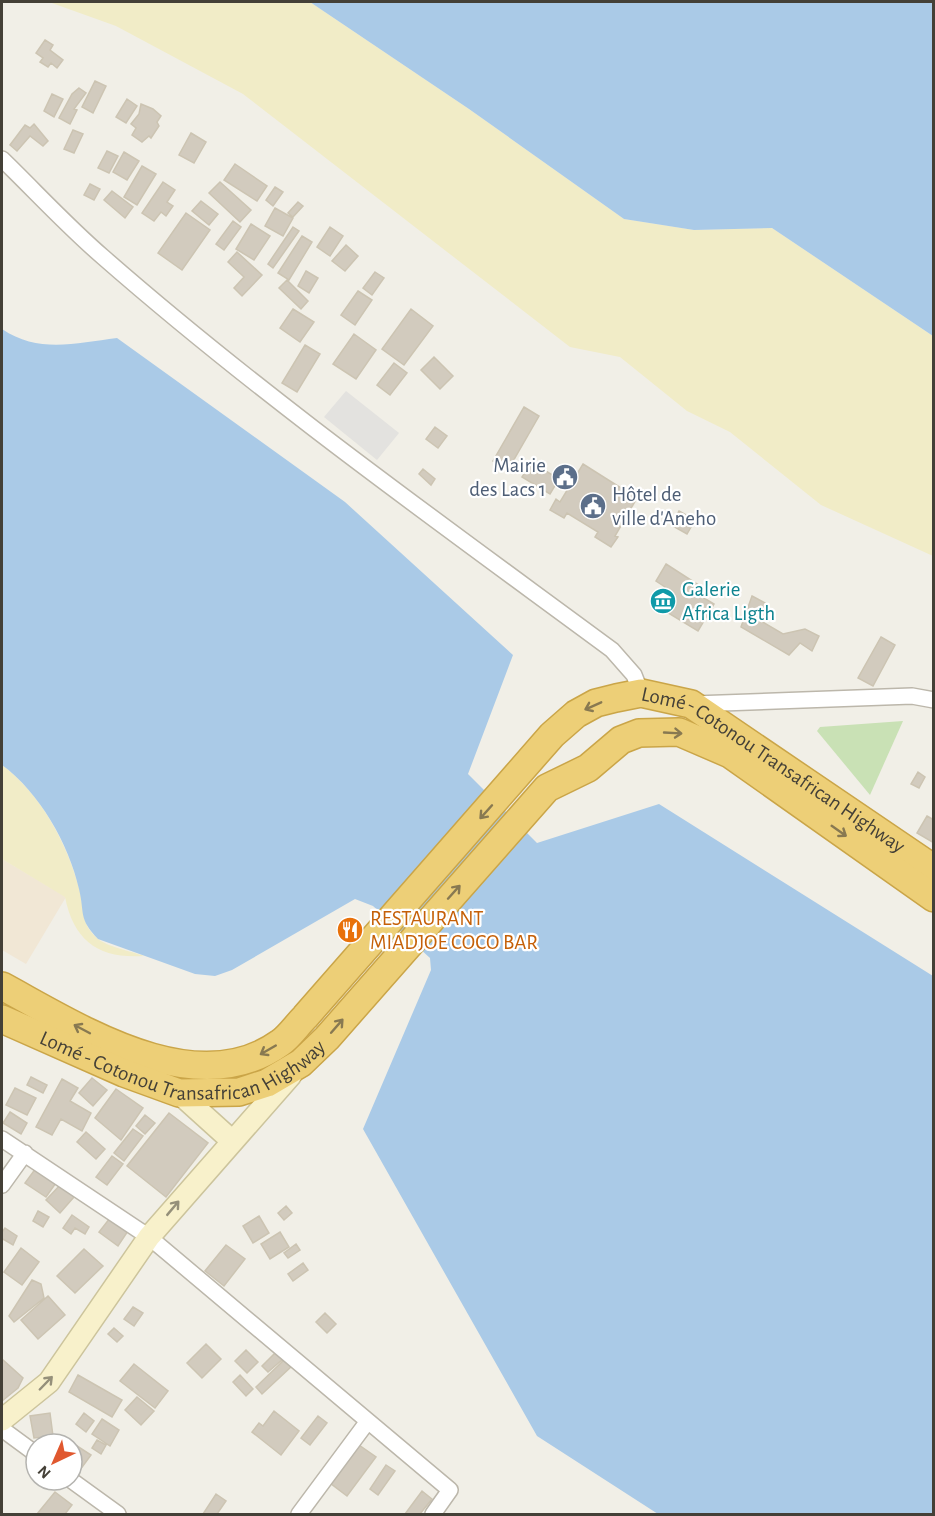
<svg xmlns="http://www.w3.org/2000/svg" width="935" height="1516" viewBox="0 0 935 1516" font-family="'Alegreya Sans',sans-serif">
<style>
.commercial{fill:#f1e7d5}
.green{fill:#c9e1b5}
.sand{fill:#f1ecc7}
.parking{fill:#e3e2df}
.water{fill:#aacae7}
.building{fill:#d2cbbe;stroke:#ccc4b2;stroke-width:1.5}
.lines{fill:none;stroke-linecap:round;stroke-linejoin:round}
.street-casing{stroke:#bcb7ab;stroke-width:18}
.secondary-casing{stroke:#ccc49c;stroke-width:24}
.highway-casing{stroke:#caa548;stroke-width:30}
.street{stroke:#fff;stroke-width:15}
.secondary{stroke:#f8f1cb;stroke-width:21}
.highway{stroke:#edcf77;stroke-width:27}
.oneway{stroke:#887951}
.oneway2{stroke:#95907a}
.labels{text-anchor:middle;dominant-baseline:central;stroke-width:4.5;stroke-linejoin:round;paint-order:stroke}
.service-label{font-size:21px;fill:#4e5e75;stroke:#fff;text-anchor:end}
.culture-label{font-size:21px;fill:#0d838f;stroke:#fff;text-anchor:start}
.street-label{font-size:21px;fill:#444037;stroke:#fff}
.food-label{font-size:21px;fill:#c56008;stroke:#fff;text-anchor:start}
</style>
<rect width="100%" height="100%" fill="#f1efe7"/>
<path class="commercial" d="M2 859 66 897 26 964 2 950Z"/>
<path class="green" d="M903 721 870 795 817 731 820 727Z"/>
<path class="sand" d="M49 2H310L469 109 624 219 694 230 772 228 933 336V556L821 505 730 432 687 411 620 357 570 347 243 94 116 26Z
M2 765C40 793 67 843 79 888 85 908 79 922 97 938 107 947 131 951 144 956 100 959 74 942 65 897L2 859Z"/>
<path class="parking" d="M346 391 399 433 377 460 324 417Z"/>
<path class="water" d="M310 2H933V336L772 228 694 230 624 219 469 109Z
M2 329C39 354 76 343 117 338L345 502 513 655 468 774 537 843 659 804 933 976V1514H658L537 1436 363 1129 431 970 430 958 373 906 355 899 232 970 215 976 195 974 98 939C78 918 85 914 79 889 69 844 39 792 2 765Z"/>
<path class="building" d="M45 40 53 45 50 50 63 60 57 68 51 63 48 67 40 62 43 58 36 53Z
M95 81 106 86 93 113 82 107Z
M79 88 86 93 74 109 77 110 70 124 59 118 72 94Z
M52 94 63 99 54 117 44 111Z
M127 99 137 106 126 123 116 117Z
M141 104 153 109 161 116 157 122 159 126 151 138 149 136 142 142 132 135 136 128 131 124 139 114Z
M34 124 48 141 43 146 30 136 17 151 10 145 25 125 30 128Z
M73 130 83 134 74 153 64 149Z
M191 133 206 142 194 163 179 155Z
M107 151 118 156 109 173 98 168Z
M124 152 139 161 127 180 113 172Z
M235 164 267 186 257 201 224 180Z
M142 166 156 174 137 205 124 197Z
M163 182 175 190 167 202 173 206 166 216 161 212 154 221 142 213Z
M220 182 251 210 240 222 209 193Z
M90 184 100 189 94 200 84 195Z
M275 187 283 192 273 206 266 200Z
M112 191 133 207 125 218 104 200Z
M201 201 218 214 209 225 192 211Z
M298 202 303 206 293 217 288 213Z
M275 208 293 218 283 236 265 226Z
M186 213 210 230 182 270 158 253Z
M233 221 241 227 224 250 216 244Z
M251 224 270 236 254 260 236 249Z
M293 227 299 231 273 268 268 264Z
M330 227 343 236 330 256 317 247Z
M302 236 312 242 289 280 278 273Z
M346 245 358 256 345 271 332 261Z
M237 252 262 275 242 296 234 288 244 277 228 262Z
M306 271 318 278 309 293 298 286Z
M375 272 384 278 372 295 363 288Z
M287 280 308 301 301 309 279 288Z
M358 291 372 300 355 325 341 315Z
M293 309 314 322 300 342 280 328Z
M411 309 433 326 404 365 382 349Z
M354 334 376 350 356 379 333 364Z
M305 345 320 354 297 392 282 383Z
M434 357 453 376 440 389 421 370Z
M394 363 407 373 390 395 377 385Z
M524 407 539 416 508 470 493 461Z
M435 427 447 436 438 448 426 439Z
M531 462 559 479 550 494 522 477Z
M583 464 637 498 615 536 618 537 611 547 595 537 598 532 567 513 564 518 550 510 556 499 560 502Z
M423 469 435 479 431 485 419 474Z
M679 511 695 520 687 534 671 525Z
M666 564 708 591 704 598 714 604 698 631 655 605 665 587 656 581Z
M752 596 765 603 761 621 783 634 805 629 819 636 812 651 800 643 789 655 741 627Z
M881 637 895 645 873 686 858 678Z
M918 772 925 777 919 788 911 784Z
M927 816 934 820V843L917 833Z
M31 1077 47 1085 43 1093 27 1085Z
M92 1078 107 1090 93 1106 79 1093Z
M62 1079 78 1088 70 1101 91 1113 82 1131 61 1119 52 1135 36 1127Z
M15 1088 36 1098 27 1115 6 1105Z
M116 1089 143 1108 121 1140 95 1118Z
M10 1112 27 1123 21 1134 3 1123Z
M169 1113 208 1143 166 1197 127 1166Z
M145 1115 155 1123 145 1134 136 1126Z
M133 1129 143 1136 124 1161 114 1153Z
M86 1132 105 1149 96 1159 77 1142Z
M112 1156 123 1164 107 1185 96 1177Z
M36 1168 56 1183 46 1197 25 1183Z
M61 1184 74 1197 60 1213 46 1200Z
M286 1206 292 1213 284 1220 278 1213Z
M38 1211 49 1217 43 1227 33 1221Z
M72 1215 89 1227 85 1234 75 1228 71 1234 63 1228Z
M259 1216 269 1233 253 1243 243 1226Z
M110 1218 128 1231 118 1246 99 1232Z
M5 1228 17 1236 13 1245 3 1239 2 1241V1232Z
M280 1232 289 1247 270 1259 261 1244Z
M296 1244 300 1250 288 1258 284 1253Z
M226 1245 245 1259 224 1286 205 1271Z
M21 1248 39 1262 22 1285 4 1272Z
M84 1249 103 1266 75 1293 57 1276Z
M303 1263 308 1270 293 1281 288 1274Z
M32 1280 41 1284 44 1298 14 1322 9 1316Z
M48 1296 65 1315 38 1339 21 1320Z
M133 1307 143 1313 134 1326 124 1319Z
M325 1313 336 1324 327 1333 316 1322Z
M114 1328 123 1336 117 1342 108 1334Z
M206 1344 221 1359 202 1378 187 1363Z
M246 1350 258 1362 247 1373 235 1361Z
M276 1352 283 1359 268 1372 262 1366Z
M2 1359 23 1378 18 1388 2 1401Z
M285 1359 292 1366 262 1394 256 1387Z
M134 1364 168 1391 155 1408 120 1381Z
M78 1375 122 1400 112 1417 69 1392Z
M240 1375 253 1389 246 1396 233 1382Z
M137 1397 154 1411 141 1425 125 1410Z
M274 1411 299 1431 281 1455 252 1432 259 1423 263 1426Z
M50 1413 53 1436 34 1438 30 1416Z
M84 1413 94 1421 86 1432 76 1424Z
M318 1416 327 1423 310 1445 301 1438Z
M102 1419 119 1430 110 1446 92 1434Z
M97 1440 106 1445 101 1454 92 1448Z
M359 1445 376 1457 347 1496 330 1483Z
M77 1446 91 1455 80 1470 72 1464V1453Z
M386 1465 395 1471 378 1495 370 1489Z
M422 1491 432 1499 420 1514H405Z
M55 1492 72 1505 65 1514H37Z
M216 1494 226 1501 217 1514H203Z"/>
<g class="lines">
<defs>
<path id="street" d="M2 159C35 191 67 226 103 257 264 398 440 523 612 650L634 675 641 693
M694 704 912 696 934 700
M2 1139 149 1237 450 1490 433 1514
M2 1185 25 1153
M2 1429 36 1454
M71 1480 118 1514
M299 1514 368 1421"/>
<path id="secondary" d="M179 1093 231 1140
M2 1420 49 1382 149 1237 291 1075"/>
<g id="highway">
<path id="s1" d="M2 986C78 1027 195 1104 280 1043 289 1037 297 1025 305 1017L552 735 576 714 596 703 616 698 641 693 691 704 934 869"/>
<path id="s2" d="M2 1019 124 1073 179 1093 239 1092 267 1083 301 1063 327 1038 547 788 588 768 621 740 639 733 679 732 730 754 934 898"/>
</g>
</defs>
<use href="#street" class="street-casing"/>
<use href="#secondary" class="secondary-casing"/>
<use href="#highway" class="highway-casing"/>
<use href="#street" class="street"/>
<use href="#secondary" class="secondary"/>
<use href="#highway" class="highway"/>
</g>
<defs><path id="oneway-shaft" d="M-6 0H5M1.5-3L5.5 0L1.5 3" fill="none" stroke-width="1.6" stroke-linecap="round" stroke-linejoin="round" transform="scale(1.5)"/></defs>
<g class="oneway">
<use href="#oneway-shaft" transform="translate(593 706) rotate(156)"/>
<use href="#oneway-shaft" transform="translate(673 733) rotate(3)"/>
<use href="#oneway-shaft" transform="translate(486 812) rotate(132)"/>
<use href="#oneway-shaft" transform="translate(839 831) rotate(35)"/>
<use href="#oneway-shaft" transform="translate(454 892) rotate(-48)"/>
<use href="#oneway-shaft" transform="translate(337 1026) rotate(-49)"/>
<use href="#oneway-shaft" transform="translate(82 1029) rotate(-152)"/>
<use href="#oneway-shaft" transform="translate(268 1050) rotate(150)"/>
</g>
<g class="oneway2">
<use href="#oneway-shaft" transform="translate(173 1208) rotate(-50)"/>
<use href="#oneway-shaft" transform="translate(46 1383) rotate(-46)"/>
</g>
<defs>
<symbol id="civic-disc" viewBox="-11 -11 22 22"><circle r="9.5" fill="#5c6f8a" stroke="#fff"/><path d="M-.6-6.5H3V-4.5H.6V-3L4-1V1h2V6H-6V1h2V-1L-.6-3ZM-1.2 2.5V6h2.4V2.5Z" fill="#fff"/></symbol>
<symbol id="museum-disc" viewBox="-11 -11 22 22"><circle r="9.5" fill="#0f9aa8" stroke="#fff"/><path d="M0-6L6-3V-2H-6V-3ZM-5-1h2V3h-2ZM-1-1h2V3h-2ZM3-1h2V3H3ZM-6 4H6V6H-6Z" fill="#fff"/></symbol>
<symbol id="restaurant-disc" viewBox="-11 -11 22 22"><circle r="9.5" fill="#e8710a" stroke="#fff"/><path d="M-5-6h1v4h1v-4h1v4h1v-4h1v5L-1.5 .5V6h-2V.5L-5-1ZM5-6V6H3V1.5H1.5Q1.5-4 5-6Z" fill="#fff"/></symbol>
</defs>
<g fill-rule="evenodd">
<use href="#civic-disc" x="550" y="462" width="30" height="30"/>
<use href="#civic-disc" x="578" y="491" width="30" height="30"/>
<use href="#museum-disc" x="648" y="586" width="30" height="30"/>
<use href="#restaurant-disc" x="335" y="915" width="30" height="30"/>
</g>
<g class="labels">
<g class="service-label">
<text x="546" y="465">Mairie<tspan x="546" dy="24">des Lacs 1</tspan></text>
<text x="612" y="494" text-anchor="start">Hôtel de<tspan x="612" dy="24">ville d'Aneho</tspan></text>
</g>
<g class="culture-label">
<text x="682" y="589">Galerie<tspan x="682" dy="24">Africa Ligth</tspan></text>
</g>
<g class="street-label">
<text stroke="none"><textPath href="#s1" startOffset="966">Lomé - Cotonou Transafrican Highway</textPath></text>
<text stroke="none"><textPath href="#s2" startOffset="196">Lomé - Cotonou Transafrican Highway</textPath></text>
</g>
<g class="food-label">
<text x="370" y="918">RESTAURANT<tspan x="370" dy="24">MIADJOE COCO BAR</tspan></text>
</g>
</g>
<rect width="935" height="1516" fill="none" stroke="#444037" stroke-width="6"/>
<g transform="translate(54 1462) rotate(224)"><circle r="28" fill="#ffffff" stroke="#b4b3af" stroke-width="1.5"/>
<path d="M0-4.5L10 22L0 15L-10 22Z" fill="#e0582f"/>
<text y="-9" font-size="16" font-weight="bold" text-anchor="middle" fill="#444037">N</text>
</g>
</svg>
